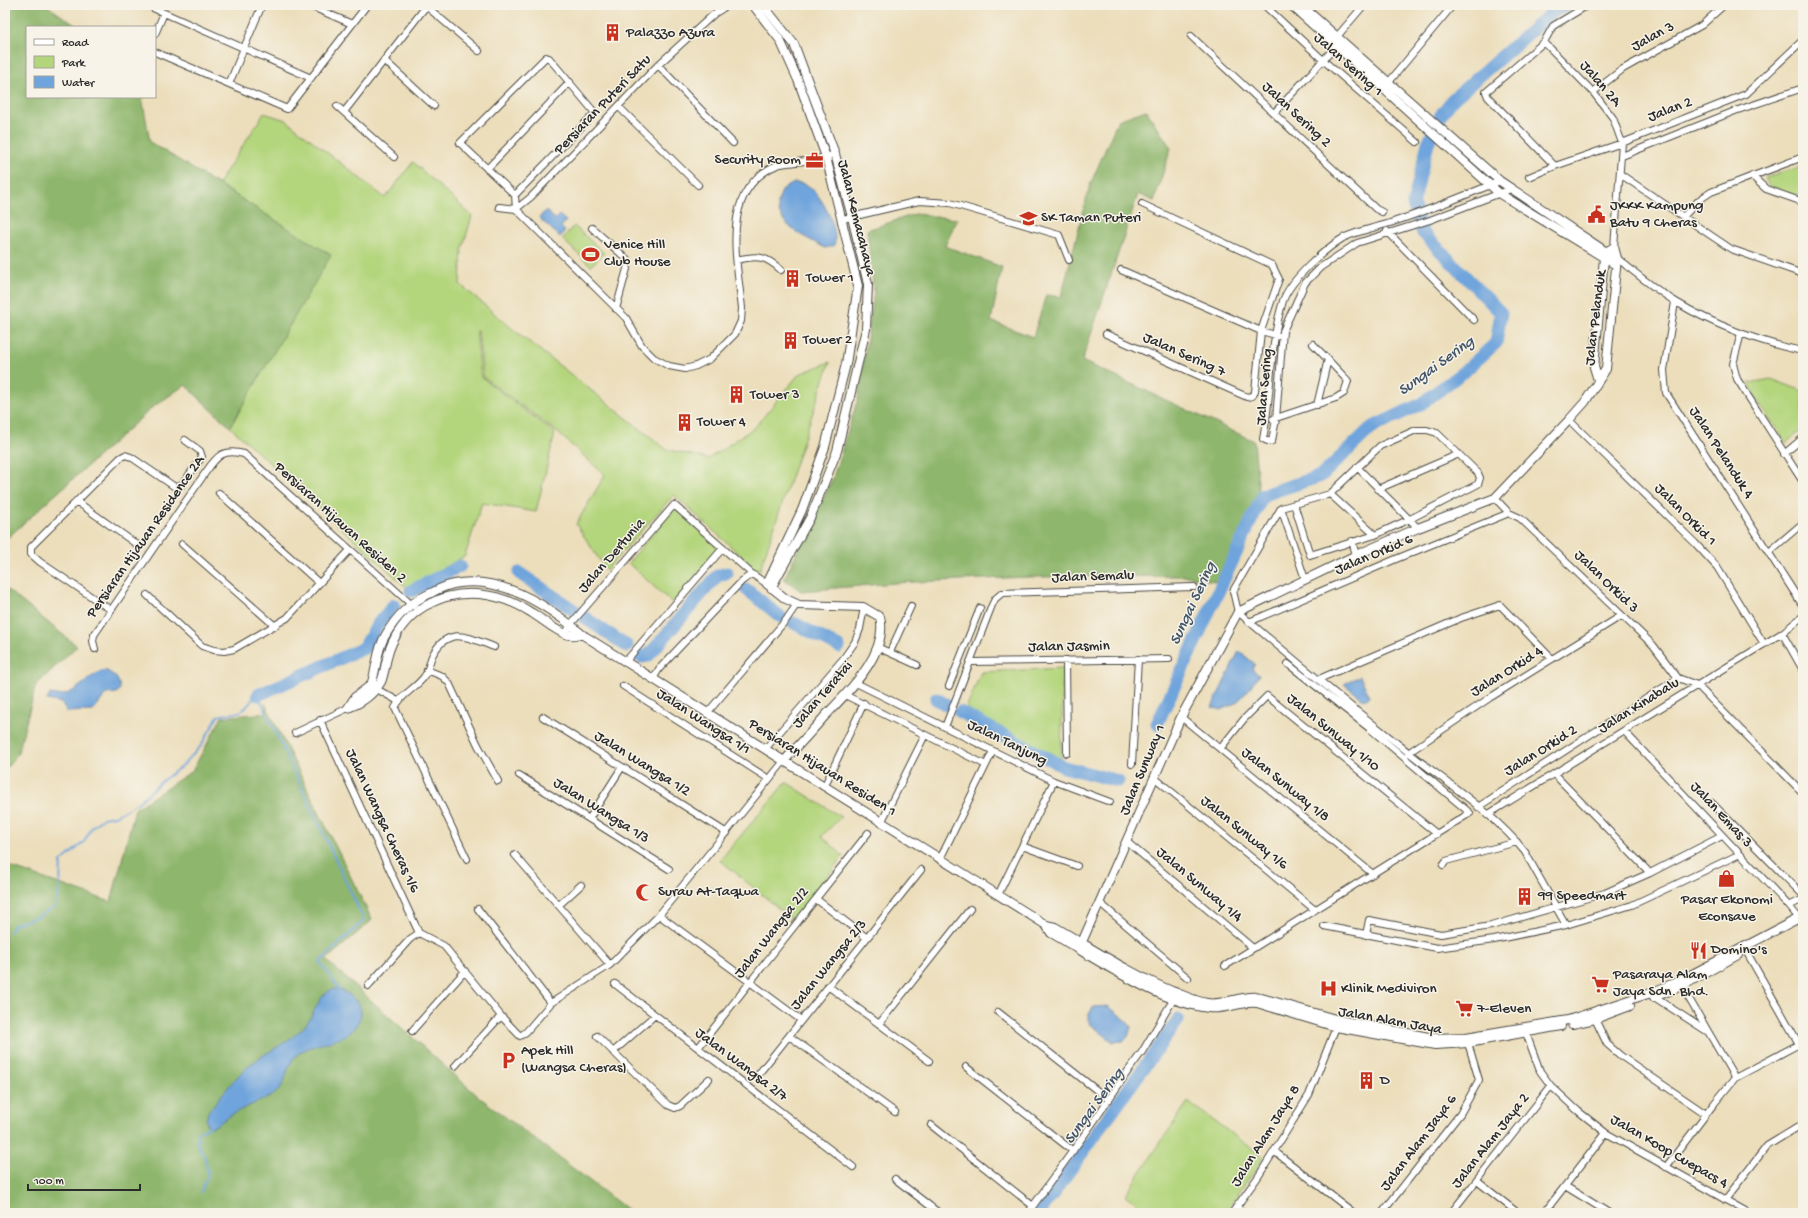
<svg xmlns="http://www.w3.org/2000/svg" width="1808" height="1218" viewBox="0 0 1808 1218" font-family="'Gochi Hand',sans-serif">
<style>
.green{fill:#b3d57c;stroke:#6f8054}
.forest{fill:#8eb66c;stroke:#5c704c}
.water{fill:#6fa4dc;stroke:#4d6884}
.lines{fill:none;stroke-linecap:round;stroke-linejoin:round}
.stream{stroke:#6fa4dc;stroke-width:2}
.river{stroke:#6fa4dc;stroke-width:13}
.minor-casing{stroke:#484641;stroke-width:8}
.tertiary-casing{stroke:#484641;stroke-width:10}
.minor{stroke:#fff;stroke-width:6}
.tertiary{stroke:#fff;stroke-width:8}
.labels{text-anchor:middle;dominant-baseline:central;stroke-width:3;stroke-linejoin:round;paint-order:stroke}
.poi-label{font-size:15px;fill:#2b2b2b;stroke:#f7f3e8;text-anchor:start}
.street-label{font-size:15px;fill:#2b2b2b;stroke:#f7f3e8}
.water-label{font-size:16px;font-style:italic;fill:#435569;stroke:#f7f3e8}
</style>
<rect width="100%" height="100%" fill="#f7f3e8"/>
<filter id="ink" filterUnits="userSpaceOnUse"><feTurbulence type="fractalNoise" baseFrequency=".025" numOctaves="2"/><feDisplacementMap in="SourceGraphic" scale="8" xChannelSelector="R" yChannelSelector="G"/><feConvolveMatrix kernelMatrix="1 2 1 2 8 2 1 2 1" color-interpolation-filters="sRGB"/></filter>
<filter id="wash" filterUnits="userSpaceOnUse"><feTurbulence type="fractalNoise" baseFrequency=".012" numOctaves="4" result="noise"/><feDisplacementMap in="SourceGraphic" scale="16" xChannelSelector="R" yChannelSelector="G"/><feGaussianBlur stdDeviation="0.9" result="paint"/><feColorMatrix in="noise" values="0 0 0 0 0 0 0 0 0 0 0 0 0 0 0 0 0 1.4 0 .05"/><feComposite in="paint" operator="in"/></filter>
<g filter="url(#wash)">
<rect width="100%" height="100%" fill="#ecdebb"/>
<path class="green" d="M264 113 286 120 385 198 413 162 472 216 462 250 460 284 509 326 666 449 708 459 755 427 799 374 830 362 759 572 674 495 606 570 576 524 605 475 557 432 483 377 478 332 476 330 481 377 555 433 536 512 482 503 465 556 407 588 230 427 330 255 218 184Z
M1803 166V198L1769 186 1765 178Z
M574 226 604 253 591 266 562 239Z
M1771 379 1803 391V429L1786 443 1757 400 1749 383Z
M675 508 720 549 672 603 628 563Z
M1063 668 1061 762 965 711 981 672Z
M786 782 841 817 822 836 843 856 794 921 720 860Z
M1188 1102 1264 1157 1225 1213H1150L1125 1195Z"/>
<path class="forest" d="M5 5H46L78 27H27V97H142L150 142 331 255 230 427 185 385 153 407 5 540Z
M1146 110 1171 148 1154 201 1138 194 1082 361 1254 441 1259 495 1219 582 1188 576 1028 577 894 583 801 591 784 579 833 478 858 399 874 293 867 230 915 214 957 219 945 246 1002 267 991 321 1033 337 1046 295 1061 297 1090 185 1118 120Z
M5 588 77 646 36 685 18 753 5 770Z
M265 703 372 920 326 960 479 1097 632 1213H5V865L111 902 135 809 192 771 222 717 267 713Z"/>
<path class="water" d="M794 183C798 183 803 183 807 185 821 193 840 230 834 246L825 248C808 238 777 227 778 203 778 199 781 193 783 189Z
M546 210 555 219 559 215 566 221 561 227 565 231 560 237 539 218Z
M1239 651 1255 664 1252 669 1259 675C1247 692 1241 703 1221 710L1212 707Z
M105 670C115 675 119 678 120 689L117 693 106 694 93 711 67 712 61 703 47 700 50 694C53 694 59 696 62 695 79 692 89 674 105 670Z
M1360 676 1370 697 1364 700 1344 684Z
M333 989C342 989 348 993 354 999 359 1004 363 1011 360 1018 348 1048 313 1038 295 1057 285 1068 287 1083 277 1092 270 1099 258 1101 249 1106 237 1111 226 1118 215 1126L212 1127 207 1125 206 1120 208 1112C218 1099 239 1073 251 1064 269 1050 288 1043 304 1027 315 1015 317 995 333 989Z
M1108 1006 1126 1020 1131 1027 1128 1037 1124 1041 1113 1042 1089 1023V1014L1093 1007Z"/>
<g class="lines">
<path class="stream" d="M10 932 13 925 39 916 55 907 60 886 61 862 84 842 92 827 103 818 115 816 139 802 162 781 182 766 201 746 218 716C225 714 238 714 243 710 250 706 250 699 258 695L364 920 320 962 339 989V991
M201 1192 208 1174 205 1158 197 1143 198 1132 210 1126"/>
<path class="river" d="M519 573 575 611
M746 589 781 617
M411 591 460 566
M582 616 627 646
M794 623 839 647
M639 655 642 657 648 656 717 576 727 573
M258 695 364 648 377 625 394 605
M936 699 947 705
M960 712 1064 767 1118 781
M1157 724 1263 495 1321 476 1371 428 1421 404 1467 369 1496 343 1501 313 1423 233 1413 204 1428 143 1441 115 1453 99 1554 11 1566 5
M1039 1213 1178 1020"/>
</g>
</g>
<g filter="url(#ink)">
<g class="lines">
<defs>
<path id="minor" d="M150 5 153 8 311 78
M308 5 352 24
M1264 5 1323 60 1417 142
M426 6 479 51
M155 34 164 13
M1191 36 1376 209 1382 212
M1335 39 1364 5
M1544 42 1593 92 1613 118 1622 143 1614 247
M155 52 287 109 367 5
M384 60 434 106
M658 65 733 143
M1389 82 1453 5
M229 84 262 5
M1593 92 1623 69 1702 25 1724 5
M337 106 394 157
M619 107 698 185
M344 112 427 5
M1275 112 1339 43
M1622 156 1735 111 1803 88
M1555 166 1488 97 1486 92 1544 42 1553 26 1588 5
M487 169 570 82
M1620 174 1731 249 1803 274
M1752 176 1766 189 1803 202
M1529 177 1555 166 1622 143 1746 94 1803 40
M1500 181C1464 196 1427 211 1390 223 1375 228 1357 231 1343 238 1325 249 1290 280 1283 301 1269 345 1272 393 1263 439L1270 442 1272 441 1276 419 1283 331 1305 283 1321 267 1357 243 1430 220 1511 189
M515 195 460 143 546 57 549 58 595 113 515 195 516 209
M499 207 516 209
M516 209 626 318 642 346 654 358 669 366 685 369 696 366 710 359 735 334 741 321 742 308C737 259 719 190 777 165 783 163 790 163 796 162 809 161 822 159 835 154
M516 209 531 197 658 65 714 14 728 5
M1684 216 1699 200 1711 192 1803 157
M843 219 919 201 950 203 1059 235 1069 260
M592 228 628 260V265L616 309
M1387 231 1474 320
M1617 258C1635 273 1655 289 1676 302 1712 324 1761 343 1803 351
M737 260C758 255 766 256 781 270
M1121 270 1261 331 1279 336
M1675 302 1664 370 1666 393 1803 606
M1741 333 1733 364 1737 379 1803 482
M1106 334 1247 397 1252 396 1255 392 1261 331 1279 279 1272 265 1142 204
M1317 405 1328 359
M1273 419 1336 398 1344 393 1348 381 1313 344
M1569 420 1695 543 1717 567 1764 644
M1784 454 1803 438
M1357 467 1418 528
M1378 489 1459 454
M219 493 319 583
M1330 494 1375 535
M1495 498 1509 513 1520 518 1653 645 1678 678 1697 685 1803 793
M76 501 139 546
M1294 504 1310 555 1375 535 1410 519 1478 484 1480 478 1478 473 1437 433 1427 430H1416L1380 446 1330 494 1281 508 1233 591 1238 612C1294 660 1351 707 1408 752 1446 782 1496 815 1525 852L1566 925
M1281 508 1305 579
M1352 541 1356 555
M182 544 275 626
M1769 552 1803 523
M147 595 202 646 214 650 224 651 234 649 287 618 350 550
M111 610 40 562 31 554V547L120 458 125 455 131 457 175 487 181 486 202 457 200 451 185 440
M1249 622 1396 559 1509 513
M1782 633 1803 670
M566 634 570 625 674 505 752 574 767 584
M877 647 917 665
M95 649 93 641 94 635 203 476C216 458 220 448 244 454L413 606
M890 652 911 606
M1066 660 1067 753
M625 662 723 548
M970 662 1169 659
M427 670 442 676 449 683 478 745 498 781
M653 679 659 669 742 581 752 574
M1319 679 1461 618 1500 605 1552 659
M856 683 1054 781 1110 802
M623 686 769 779
M949 686 980 608
M373 687 398 701
M845 695 986 765
M708 712 786 620 797 604
M543 717 727 833
M1181 717 1373 874
M320 720 419 933
M945 727 992 605 995 599 1002 593 1194 587
M1624 731 1789 906 1802 922
M295 733 348 708
M765 749 843 659 855 642 860 629 864 607
M1220 749 1244 719 1267 696 1437 834
M1408 753 1491 697 1621 616
M1132 764 1138 659
M1554 774 1650 873
M519 775 669 869
M1155 778 1315 910
M824 787 864 703
M1712 803 1803 895
M1478 807 1678 678
M1487 815 1782 633 1803 616
M589 819 622 767
M881 823 925 735
M1127 842 1253 948
M1022 846 1077 866
M515 855 610 965
M467 859 395 708C401 694 415 689 424 677 429 671 429 661 433 654 449 625 470 638 494 647
M940 859 993 751
M1443 865 1446 861 1517 842
M998 895 1054 781
M816 899 867 938
M1100 903 1188 978
M559 905 581 885
M1789 906 1803 899
M478 909 551 1003
M659 915 801 1020
M1324 926 1437 948 1494 940 1566 925 1632 905 1740 854
M419 933 444 946 501 1016 520 1036 526 1032 551 1003 610 965 659 915 784 761
M1366 935 1369 920 1441 934 1491 926 1605 893 1650 873 1722 836
M1746 951 1799 1044
M1225 966 1470 813 1369 728 1288 664
M1680 983 1735 1078
M615 984 853 1167
M368 986 410 939 419 933
M828 986 929 1061
M1654 997 1708 1032
M998 1012 1109 1100
M1595 1019 1607 1044 1621 1056 1706 1114
M879 1024 970 909
M412 1031 465 971
M1526 1033 1540 1071 1551 1086 1578 1111 1606 1133 1749 1213
M597 1036 668 1105 675 1108 680 1106 709 1079
M789 1036 895 1112
M698 1048 868 833
M613 1052 655 1015
M455 1066 501 1016
M966 1067 1073 1151
M757 1076 921 870
M931 1125 1033 1206
M1274 1151 1354 1213
M1666 1167 1713 1105 1735 1078 1803 1042
M895 1179 939 1213
M1477 1181 1518 1213
M1565 1186 1609 1213
M1725 1200 1767 1146 1803 1124
M1236 1207 1244 1213
M1028 1213 1092 1124 1128 1071 1142 1052 1173 1000 1172 996
M1232 1213 1258 1177 1309 1095 1336 1027
M1382 1213 1460 1114 1479 1080 1468 1043
M1451 1213 1551 1086
M1544 1213 1606 1133"/>
<path id="tertiary" d="M753 5 780 40 798 80 826 157 858 286 846 364 825 447 802 510 767 584 786 599 799 605 863 607 880 617C889 653 848 692 825 716 812 731 798 746 784 761
M763 5 794 44 835 154 852 217 868 284 866 329 837 451 811 516 771 588
M1291 5 1500 194 1616 265
M1301 5 1500 181 1611 255
M348 708 355 697 371 685C377 669 376 651 385 636 396 616 410 602 431 593 440 588 449 584 460 583 504 577 551 608 583 635L1046 925 1055 927C1093 949 1131 974 1172 991 1183 995 1195 1001 1207 1003 1224 1006 1240 995 1258 997L1339 1020 1434 1038 1466 1037 1568 1020 1648 994 1679 981 1803 916
M348 708C362 703 373 695 381 682 384 675 385 666 387 658 392 637 406 617 425 606 460 586 499 592 532 613 542 619 553 629 565 634 570 636 578 635 583 635
M1046 925 1051 933C1097 959 1157 1002 1209 1008 1226 1010 1240 1001 1257 1003L1336 1027 1435 1045 1468 1043 1561 1026
M1082 942 1181 717 1238 612 1356 555 1418 528 1495 498 1569 420 1585 402 1606 369 1617 258 1614 247 1606 252 1604 258 1594 367 1598 380
M1654 997 1682 986 1738 955
M1572 1024 1595 1019 1630 1006"/>
</defs>
<use href="#minor" class="minor-casing"/>
<use href="#tertiary" class="tertiary-casing"/>
<use href="#minor" class="minor"/>
<use href="#tertiary" class="tertiary"/>
</g>
</g>
<defs>
<symbol id="building-bare" viewBox="-9 -9 18 18"><path d="M-4-6H4V6H1V3H-1V6H-4ZM-2.5-4.3h1.7v1.8h-1.7ZM.8-4.3h1.7v1.8H.8ZM-2.5-1h1.7V.8h-1.7ZM.8-1h1.7V.8H.8Z" fill="#c8321e" stroke="#f7f3e8" stroke-width="2.5" paint-order="stroke"/></symbol>
<symbol id="office-bare" viewBox="-9 -9 18 18"><path d="M-6-3h4V-5.5h4V-3h4V5H-6ZM-1-4.5V-3h2v-1.5ZM-6 0V1H6V0Z" fill="#c8321e" stroke="#f7f3e8" stroke-width="2.5" paint-order="stroke"/></symbol>
<symbol id="civic-bare" viewBox="-9 -9 18 18"><path d="M-.6-6.5H3V-4.5H.6V-3L4-1V1h2V6H-6V1h2V-1L-.6-3ZM-1.2 2.5V6h2.4V2.5Z" fill="#c8321e" stroke="#f7f3e8" stroke-width="2.5" paint-order="stroke"/></symbol>
<symbol id="school-bare" viewBox="-9 -9 18 18"><path d="M0-5L7-2L0 1L-7-2ZM-4 1L0 2.5L4 1V4Q0 6-4 4Z" fill="#c8321e" stroke="#f7f3e8" stroke-width="2.5" paint-order="stroke"/></symbol>
<symbol id="stadium-bare" viewBox="-9 -9 18 18"><path d="M0-5a6.5 5 0 1 0 0 10a6.5 5 0 1 0 0-10ZM-3.5-1.8h7v3.6h-7Z" fill="#c8321e" stroke="#f7f3e8" stroke-width="2.5" paint-order="stroke"/></symbol>
<symbol id="shop-bare" viewBox="-9 -9 18 18"><path d="M-5-2.5h2.3a2.7 3.5 0 0 1 5.4 0H5L5.5 6h-11ZM-1.5-2.5h3a1.5 2.3 0 0 0-3 0Z" fill="#c8321e" stroke="#f7f3e8" stroke-width="2.5" paint-order="stroke"/></symbol>
<symbol id="mosque-bare" viewBox="-9 -9 18 18"><path d="M3.5-4.9A6 6 0 1 0 3.5 4.9A5 5 0 1 1 3.5-4.9Z" fill="#c8321e" stroke="#f7f3e8" stroke-width="2.5" paint-order="stroke"/></symbol>
<symbol id="restaurant-bare" viewBox="-9 -9 18 18"><path d="M-5-6h1v4h1v-4h1v4h1v-4h1v5L-1.5 .5V6h-2V.5L-5-1ZM5-6V6H3V1.5H1.5Q1.5-4 5-6Z" fill="#c8321e" stroke="#f7f3e8" stroke-width="2.5" paint-order="stroke"/></symbol>
<symbol id="supermarket-bare" viewBox="-9 -9 18 18"><path d="M-6-5.5h2.5l.6 2H6L4.5 2H-2.5L-4.4-4H-6ZM-1.5 3.2a1.3 1.3 0 1 0 .1 0ZM3 3.2a1.3 1.3 0 1 0 .1 0Z" fill="#c8321e" stroke="#f7f3e8" stroke-width="2.5" paint-order="stroke"/></symbol>
<symbol id="hospital-bare" viewBox="-9 -9 18 18"><path d="M-5-5h3v3.5h4V-5h3V5h-3V1.5h-4V5h-3Z" fill="#c8321e" stroke="#f7f3e8" stroke-width="2.5" paint-order="stroke"/></symbol>
<symbol id="parking-bare" viewBox="-9 -9 18 18"><path d="M-3.5-5.5H1a3.5 3.5 0 0 1 0 7H-1V5.5H-3.5ZM-1-3.4V-.6H.8a1.4 1.4 0 0 0 0-2.8Z" fill="#c8321e" stroke="#f7f3e8" stroke-width="2.5" paint-order="stroke"/></symbol>
</defs>
<g fill-rule="evenodd">
<use href="#building-bare" x="600" y="20" width="25" height="25"/>
<use href="#office-bare" x="802" y="148" width="25" height="25"/>
<use href="#civic-bare" x="1584" y="202" width="25" height="25"/>
<use href="#school-bare" x="1016" y="206" width="25" height="25"/>
<use href="#stadium-bare" x="578" y="242" width="25" height="25"/>
<use href="#building-bare" x="780" y="266" width="25" height="25"/>
<use href="#building-bare" x="778" y="328" width="25" height="25"/>
<use href="#building-bare" x="724" y="382" width="25" height="25"/>
<use href="#building-bare" x="672" y="410" width="25" height="25"/>
<use href="#shop-bare" x="1714" y="866" width="25" height="25"/>
<use href="#mosque-bare" x="632" y="880" width="25" height="25"/>
<use href="#building-bare" x="1512" y="884" width="25" height="25"/>
<use href="#restaurant-bare" x="1686" y="938" width="25" height="25"/>
<use href="#supermarket-bare" x="1588" y="972" width="25" height="25"/>
<use href="#hospital-bare" x="1316" y="976" width="25" height="25"/>
<use href="#supermarket-bare" x="1452" y="996" width="25" height="25"/>
<use href="#parking-bare" x="496" y="1048" width="25" height="25"/>
<use href="#building-bare" x="1354" y="1068" width="25" height="25"/>
</g>
<g class="labels">
<g class="poi-label">
<text x="626" y="33">Palazzo Azura</text>
<text x="801" y="160" text-anchor="end">Security Room</text>
<text x="1610" y="206">JKKK Kampung<tspan x="1610" dy="17">Batu 9 Cheras</tspan></text>
<text x="1041" y="218">SK Taman Puteri</text>
<text x="604" y="245">Venice Hill<tspan x="604" dy="17">Club House</tspan></text>
<text x="806" y="278">Tower 1</text>
<text x="803" y="340">Tower 2</text>
<text x="750" y="395">Tower 3</text>
<text x="697" y="422">Tower 4</text>
<text x="658" y="892">Surau At-Taqwa</text>
<text x="1538" y="896">99 Speedmart</text>
<text x="1727" y="900" text-anchor="middle">Pasar Ekonomi<tspan x="1727" dy="17">Econsave</tspan></text>
<text x="1711" y="950">Domino's</text>
<text x="1613" y="975">Pasaraya Alam<tspan x="1613" dy="17">Jaya Sdn. Bhd.</tspan></text>
<text x="1341" y="989">Klinik Mediviron</text>
<text x="1477" y="1009">7-Eleven</text>
<text x="521" y="1051">Apek Hill<tspan x="521" dy="17">(Wangsa Cheras)</tspan></text>
<text x="1380" y="1081">D</text>
</g>
<g class="street-label">
<text transform="translate(1653 37) rotate(-29)">Jalan 3</text>
<text transform="translate(1348 65) rotate(42)">Jalan Sering 1</text>
<text transform="translate(1600 84) rotate(49)">Jalan 2A</text>
<text transform="translate(603 105) rotate(-46)">Persiaran Puteri Satu</text>
<text transform="translate(1670 110) rotate(-21)">Jalan 2</text>
<text transform="translate(1296 115) rotate(43)">Jalan Sering 2</text>
<text transform="translate(856 218) rotate(76)">Jalan Kemacahaya</text>
<text transform="translate(1596 318) rotate(-83)">Jalan Pelanduk</text>
<text transform="translate(1184 355) rotate(24)">Jalan Sering 7</text>
<text transform="translate(1265 387) rotate(-85)">Jalan Sering</text>
<text transform="translate(1721 453) rotate(57)">Jalan Pelanduk 4</text>
<text transform="translate(1685 515) rotate(45)">Jalan Orkid 1</text>
<text transform="translate(340 523) rotate(42)">Persiaran Hijauan Residen 2</text>
<text transform="translate(146 537) rotate(-55)">Persiaran Hijauan Residence 2A</text>
<text transform="translate(1374 555) rotate(-23)">Jalan Orkid 6</text>
<text transform="translate(612 556) rotate(-49)">Jalan Dertunia</text>
<text transform="translate(1093 577) rotate(-2)">Jalan Semalu</text>
<text transform="translate(1606 582) rotate(44)">Jalan Orkid 3</text>
<text transform="translate(1069 647) rotate(-1)">Jalan Jasmin</text>
<text transform="translate(1507 672) rotate(-32)">Jalan Orkid 4</text>
<text transform="translate(823 695) rotate(-49)">Jalan Teratai</text>
<text transform="translate(1639 706) rotate(-32)">Jalan Kinabalu</text>
<text transform="translate(703 722) rotate(33)">Jalan Wangsa 1/1</text>
<text transform="translate(1333 733) rotate(39)">Jalan Sunway 1/10</text>
<text transform="translate(1007 743) rotate(26)">Jalan Tanjung</text>
<text transform="translate(1541 751) rotate(-32)">Jalan Orkid 2</text>
<text transform="translate(642 764) rotate(32)">Jalan Wangsa 1/2</text>
<text transform="translate(822 768) rotate(32)">Persiaran Hijauan Residen 1</text>
<text transform="translate(1143 770) rotate(-67)">Jalan Sunway 1</text>
<text transform="translate(1285 785) rotate(39)">Jalan Sunway 1/8</text>
<text transform="translate(601 811) rotate(32)">Jalan Wangsa 1/3</text>
<text transform="translate(1721 815) rotate(47)">Jalan Emas 3</text>
<text transform="translate(382 821) rotate(65)">Jalan Wangsa Cheras 1/6</text>
<text transform="translate(1244 833) rotate(39)">Jalan Sunway 1/6</text>
<text transform="translate(1199 885) rotate(40)">Jalan Sunway 1/4</text>
<text transform="translate(772 933) rotate(-52)">Jalan Wangsa 2/2</text>
<text transform="translate(829 965) rotate(-51)">Jalan Wangsa 2/3</text>
<text transform="translate(1390 1021) rotate(10)">Jalan Alam Jaya</text>
<text transform="translate(741 1065) rotate(37)">Jalan Wangsa 2/7</text>
<text transform="translate(1266 1136) rotate(-58)">Jalan Alam Jaya 8</text>
<text transform="translate(1491 1141) rotate(-52)">Jalan Alam Jaya 2</text>
<text transform="translate(1419 1143) rotate(-53)">Jalan Alam Jaya 6</text>
<text transform="translate(1669 1152) rotate(30)">Jalan Koop Cuepacs 4</text>
</g>
<g class="water-label">
<text transform="translate(1437 367) rotate(-36)">Sungai Sering</text>
<text transform="translate(1194 604) rotate(-65)">Sungai Sering</text>
<text transform="translate(1095 1107) rotate(-54)">Sungai Sering</text>
</g>
</g>
<rect width="1808" height="1218" fill="none" stroke="#f7f3e8" stroke-width="20"/>
<rect x="26" y="26" width="130" height="72" fill="#f7f3e8" stroke="#a5a39c"/>
<rect x="34" y="39" width="20" height="6" fill="#ffffff" stroke="#a5a39c"/>
<text x="62" y="46" font-size="12" fill="#2b2b2b">Road</text>
<rect x="34" y="56" width="20" height="12" fill="#b3d57c" stroke="#a5a39c"/>
<text x="62" y="66" font-size="12" fill="#2b2b2b">Park</text>
<rect x="34" y="76" width="20" height="12" fill="#6fa4dc" stroke="#a5a39c"/>
<text x="62" y="86" font-size="12" fill="#2b2b2b">Water</text>
<path d="M28 1184v6h112v-6" fill="none" stroke="#2b2b2b" stroke-width="2"/>
<text x="34" y="1184" font-size="12" fill="#2b2b2b" stroke="#f7f3e8" stroke-width="3" paint-order="stroke">100 m</text>
</svg>
